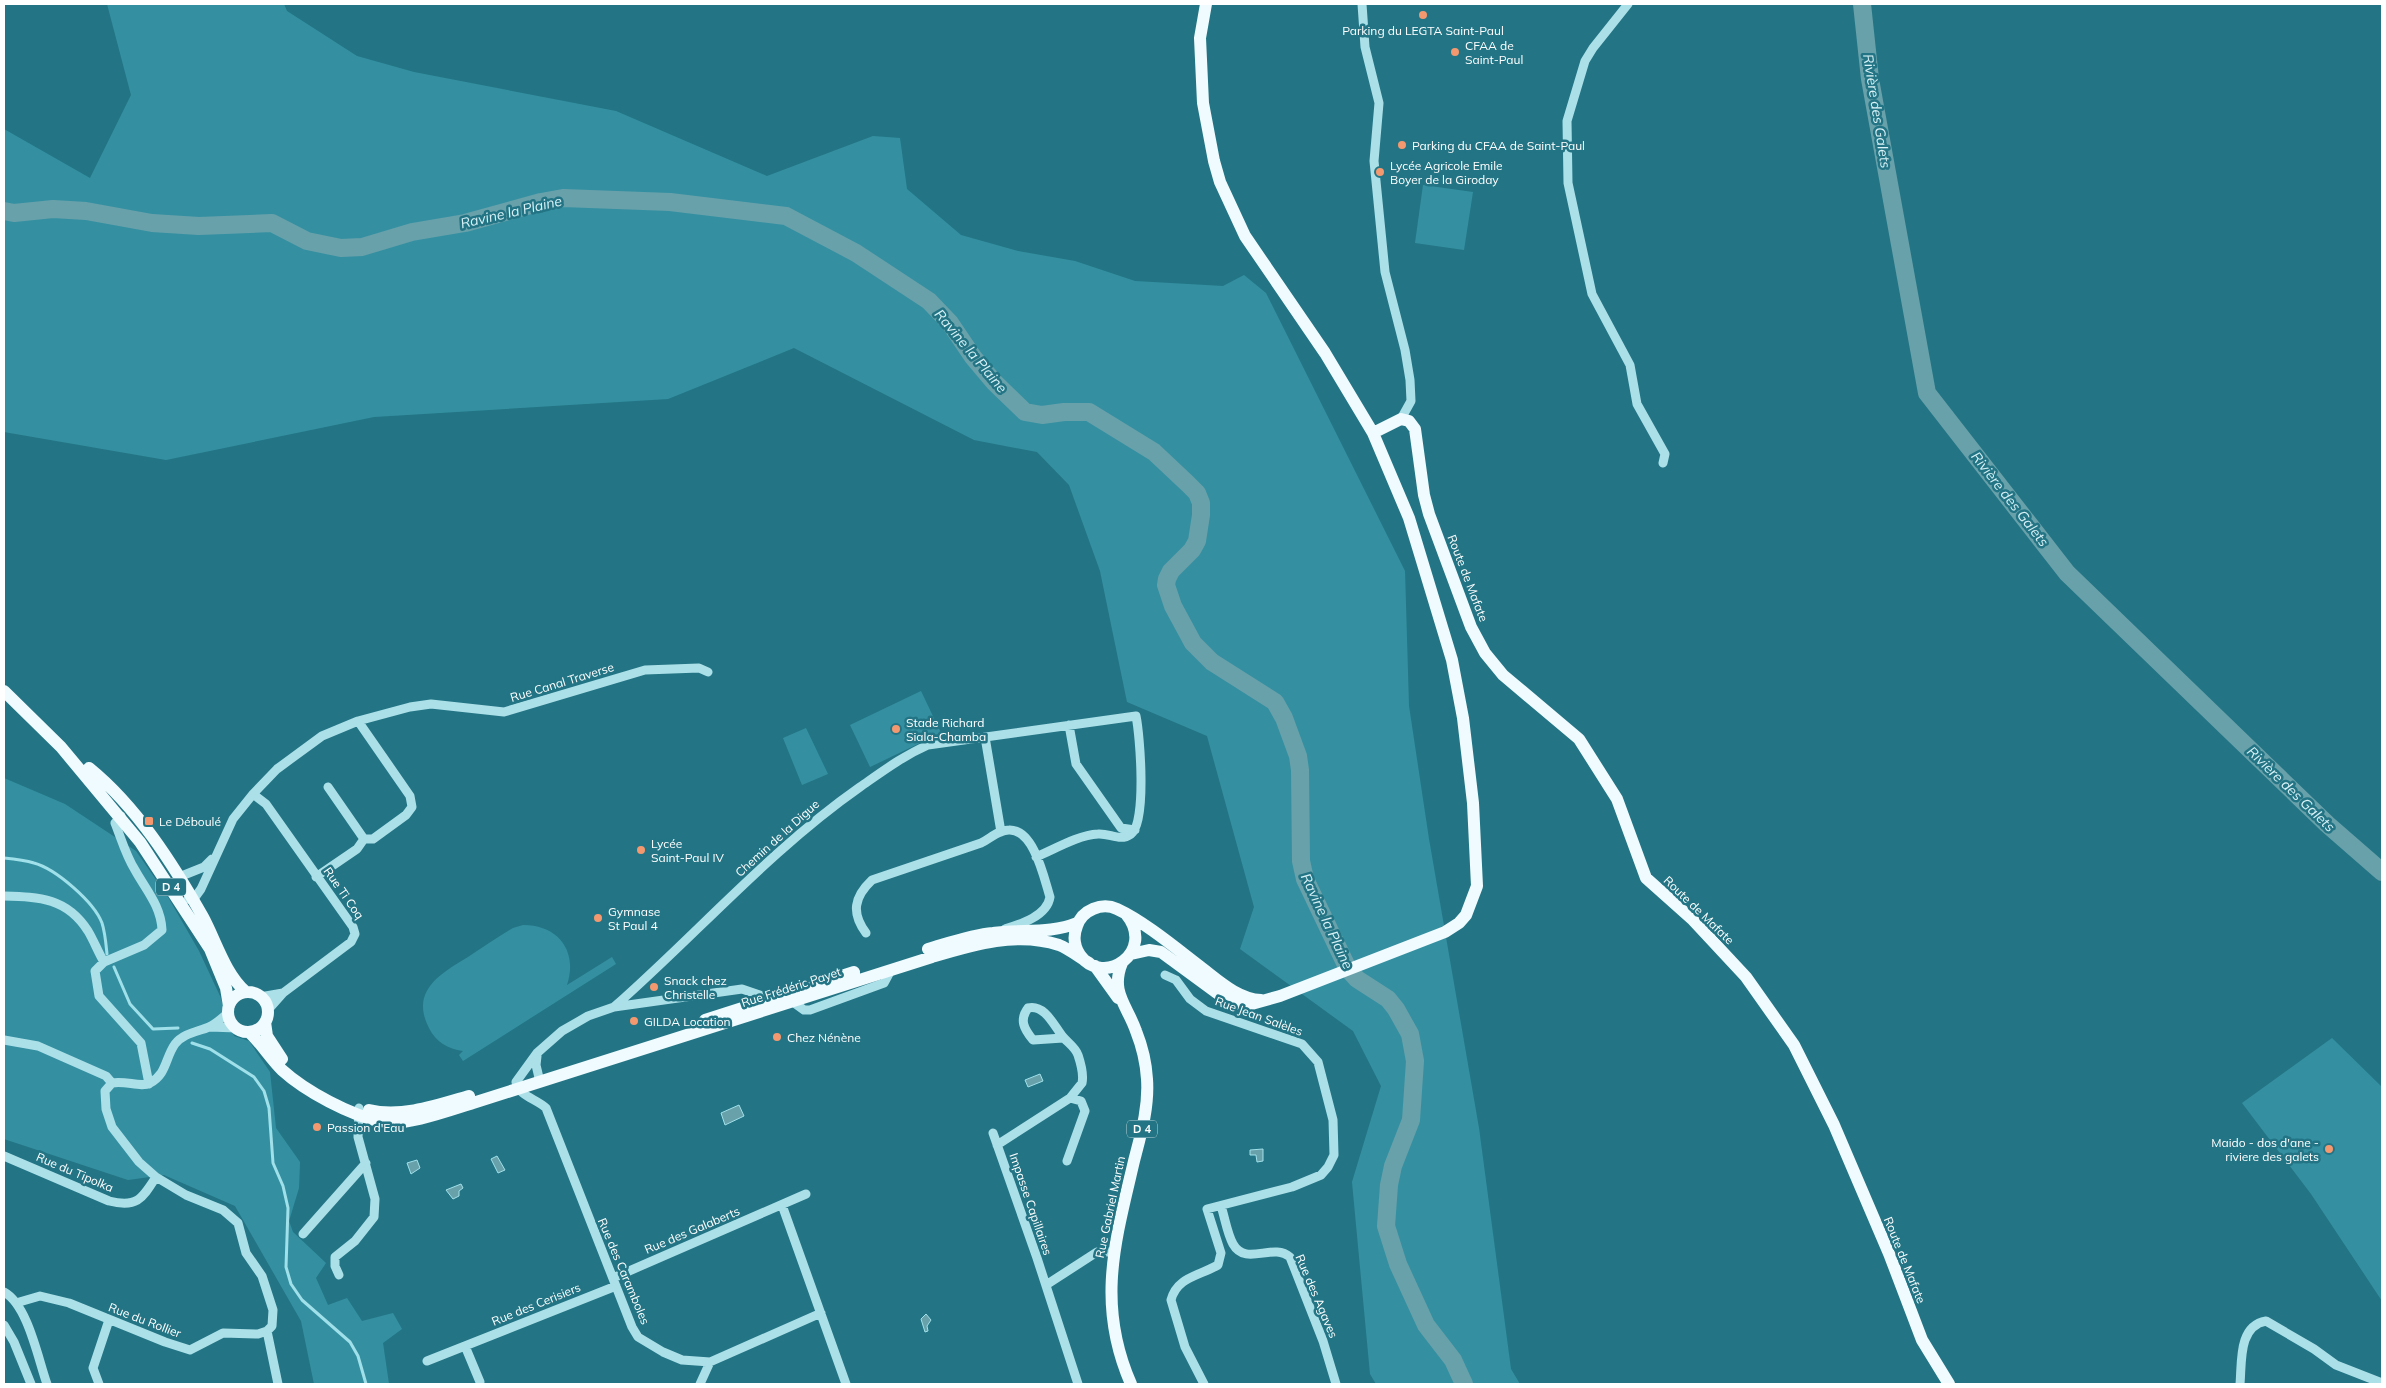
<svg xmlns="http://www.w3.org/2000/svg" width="2386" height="1388" viewBox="0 0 2386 1388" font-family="Mulish,sans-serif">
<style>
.green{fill:#3490a1}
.water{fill:#69a1ab;stroke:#a0e0ea}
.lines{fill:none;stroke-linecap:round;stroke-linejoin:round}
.stream{stroke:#a0e0ea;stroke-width:3}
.river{stroke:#69a1ab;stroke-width:18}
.minor{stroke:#ace0e9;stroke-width:9}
.major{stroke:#effbfe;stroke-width:12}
.poi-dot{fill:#f4996f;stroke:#237585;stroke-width:2}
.labels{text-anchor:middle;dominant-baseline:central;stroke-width:5;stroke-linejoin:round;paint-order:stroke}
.shield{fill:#237585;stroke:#bdd6da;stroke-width:1}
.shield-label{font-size:11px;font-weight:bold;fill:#fff}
.poi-label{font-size:12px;fill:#fff;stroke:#237585;text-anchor:start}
.street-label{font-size:12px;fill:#fff;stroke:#237585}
.water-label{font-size:14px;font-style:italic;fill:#d8f2f7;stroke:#237585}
</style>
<rect width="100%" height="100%" fill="#237585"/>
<path class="green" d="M107 4H284L287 11 357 56 414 72 616 111 767 176 873 136 900 138 907 189 961 235 1018 251 1075 261 1135 281 1223 286 1244 275 1266 293 1405 571 1409 706 1429 839 1479 1128 1511 1369 1520 1384H1376L1370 1374 1352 1182 1381 1086 1353 1031 1240 949 1254 907 1207 736 1127 702 1100 571 1069 485 1037 452 974 440 794 348 668 399 374 417 166 460 4 432V129L90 178 131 95Z
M1423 185 1473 192 1464 250 1415 243Z
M921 691 941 733 870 767 850 725Z
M806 728 828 774 802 785 783 738Z
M4 778 65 804 136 851 168 897 199 951 220 996 234 1036 249 1041 270 1072 276 1128 300 1162 299 1188 289 1221 293 1232 326 1263 316 1278 328 1305 347 1298 362 1321 393 1313 402 1329 383 1343 389 1384H314L301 1321 235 1206 164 1175 128 1180 4 1139Z
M523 925C559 925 578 952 567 985L612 957 616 964 463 1061 459 1055 463 1051C448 1049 436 1042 429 1028 410 991 440 974 468 957 483 947 498 937 513 928Z
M2332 1038 2382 1087V1301L2311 1194 2242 1103Z"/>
<path class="water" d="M1040 1074 1043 1081 1028 1087 1025 1080Z
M739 1105 744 1116 725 1125 721 1113Z
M1263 1149V1161L1257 1162 1256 1155H1250V1150Z
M497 1156 505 1170 498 1173 491 1159Z
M417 1160 420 1168 411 1174 407 1163Z
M461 1184 463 1188 459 1191V1196L453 1199 446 1190Z
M926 1314 931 1320 927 1326 928 1331 925 1332 921 1319Z"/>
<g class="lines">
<path class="stream" d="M4 858C14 859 24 860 34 863 56 869 94 902 102 923 105 932 106 944 107 954
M114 967 130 1004 153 1029 178 1028
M192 1043 210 1049 254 1077 264 1091 269 1108 273 1163 283 1186 288 1208 286 1267 291 1284 302 1300 350 1342 358 1356 366 1384"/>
<path class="river" d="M1862 4 1870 79 1927 393 2067 573 2327 824 2382 872
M4 211 14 213 53 209 86 211 152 223 199 226 272 223 307 241 341 248 362 247 412 232 465 223 541 202 563 198 670 202 786 216 856 253 929 301 950 323 973 357 994 382 1025 412 1042 415 1064 412H1089L1154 452 1188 484 1197 493 1201 503V515L1197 541 1192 550 1171 571 1167 579 1166 585 1173 606 1193 643 1212 662 1275 702 1284 718 1298 756 1300 770 1301 861 1305 879 1348 969 1357 979 1388 999 1396 1009 1410 1034 1415 1061 1411 1120 1393 1166 1389 1185 1386 1226 1398 1264 1426 1325 1453 1360 1464 1384"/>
<path class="minor" d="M1362 4 1365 47 1379 103 1374 161 1385 272 1405 350 1410 380 1411 401 1401 419
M1628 4 1593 48 1585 61 1567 121 1568 183 1592 294 1630 365 1637 404 1665 454 1663 463
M1069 725 1076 764 1121 828 1135 830
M985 737 1001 832
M328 787 364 839
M253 794 266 804 353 927 355 934 351 942 283 993 267 1011
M316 877 357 849 364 839H373L406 815 412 807 410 796 358 721
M175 893 179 877 204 867 212 859
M4 896C40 897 67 898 88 931 94 941 98 952 104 962L144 945 162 930C161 906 146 890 135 870 126 856 121 838 115 823L121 816
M188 899 193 900 201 889 233 819 253 794 277 769 322 736 358 721 410 707 431 704 504 712 645 670 699 668 708 672
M866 933C851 913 854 897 872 880L981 843C991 838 998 830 1009 830 1034 829 1044 878 1050 897 1047 916 1021 924 1005 929
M104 962 95 971 99 996 141 1043 149 1084
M1165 975 1176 980
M1176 980 1190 999 1206 1011 1302 1044 1318 1062 1333 1120 1334 1155 1328 1167 1321 1175 1292 1187 1207 1209 1221 1253 1218 1265C1199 1276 1177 1277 1171 1300L1185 1347 1204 1384
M260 997 283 993
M771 999 742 989 614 1007 588 1016 562 1031 537 1053 516 1082C520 1097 535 1098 546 1108L632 1327 638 1337 663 1352 682 1360 710 1362 821 1313
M793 1002 804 1010H810L884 983 891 970
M614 1007C697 934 770 850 860 787 883 771 903 756 928 745L1136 716C1140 735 1147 823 1131 834 1120 842 1110 833 1098 834 1078 835 1055 849 1036 857
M210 1027 237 1028
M4 1040 38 1046 106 1076 112 1083
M537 1056 536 1065 540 1082
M112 1083C125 1080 141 1088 150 1083 167 1074 165 1058 175 1044 184 1033 197 1032 209 1027 216 1024 222 1018 228 1013
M993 1133 1037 1258 1078 1384
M997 1145 1070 1098 1082 1083C1084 1074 1081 1064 1078 1055 1075 1047 1068 1043 1063 1037 1054 1026 1045 1004 1028 1008 1019 1020 1024 1029 1033 1040L1063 1038
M4 1156 109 1201C137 1208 142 1199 156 1177
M1067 1161 1085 1111 1081 1101 1070 1098
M782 1205 846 1384
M1221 1206C1225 1218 1227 1233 1233 1244 1246 1267 1273 1242 1290 1257L1323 1341 1336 1384
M303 1234 366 1163
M339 1275 335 1266V1257L355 1241 374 1217 375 1199 358 1137 359 1108
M613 1278 806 1194
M1046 1285 1097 1252H1113
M4 1292C28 1305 38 1359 47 1384
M16 1303 40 1296 69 1303 165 1342 190 1350 223 1333 258 1334 267 1331 272 1326 273 1310 262 1276 246 1253 238 1223 223 1210 186 1195 156 1177 139 1162 112 1127 106 1109 105 1091 112 1083
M4 1325 14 1342 31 1384
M267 1331 278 1384
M465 1346 480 1382
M427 1361 616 1286
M99 1384 93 1368 109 1320
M700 1384 710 1362
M2240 1384C2242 1362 2238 1326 2266 1321L2314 1349 2336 1365 2382 1383"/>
<path class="major" d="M1373 433 1401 419 1409 421 1415 429 1424 495 1429 514 1471 627 1485 653 1503 675 1579 739 1617 799 1646 878 1692 919 1746 977 1794 1045 1834 1125 1890 1256 1922 1340 1949 1384
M4 691 61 747 140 842 210 949 226 988 229 1006
M89 768C137 807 173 864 203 917 216 941 225 974 246 992
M1126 914C1157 952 1103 988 1080 955 1074 946 1073 936 1077 926 1082 910 1102 902 1117 909 1145 922 1177 949 1202 968 1219 981 1238 999 1261 1000
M928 949C949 943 971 935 993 933 1022 929 1050 934 1077 923
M1131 954 1149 950 1161 952 1221 996 1235 1003 1248 1005 1280 996 1445 932 1459 923 1466 915 1477 886 1473 803 1463 718 1452 660 1409 518 1373 433 1325 353 1245 236 1220 182 1214 161 1203 103 1200 38 1206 4
M1122 963C1110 992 1127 1005 1136 1031 1142 1046 1146 1062 1147 1079 1149 1107 1141 1134 1134 1161 1115 1242 1096 1304 1131 1384
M1095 966 1118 998
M228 1012a20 20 0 1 1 40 0a20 20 0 1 1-40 0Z
M705 1020 854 972
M265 1022 267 1036 282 1059
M249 1032C261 1043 270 1058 282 1070 305 1091 351 1116 383 1122 407 1126 450 1110 473 1103L932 957C972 945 1017 931 1059 945 1069 949 1079 957 1089 963
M369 1110C401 1118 438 1105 469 1096"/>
</g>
<g class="poi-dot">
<circle cx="1423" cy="15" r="5"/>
<circle cx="1455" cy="52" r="5"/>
<circle cx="1402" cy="145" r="5"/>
<circle cx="1380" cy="172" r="5"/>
<circle cx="896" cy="729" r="5"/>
<rect x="144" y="816" width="10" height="10" rx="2.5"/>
<circle cx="641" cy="850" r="5"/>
<circle cx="598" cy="918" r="5"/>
<circle cx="654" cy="987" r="5"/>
<circle cx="634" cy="1021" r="5"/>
<circle cx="777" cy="1037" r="5"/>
<circle cx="317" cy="1127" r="5"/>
<circle cx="2329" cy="1149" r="5"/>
</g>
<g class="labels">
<g class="shield">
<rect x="156" y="878.5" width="30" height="17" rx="4"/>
<rect x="1127" y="1120.5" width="30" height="17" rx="4"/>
</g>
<g class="shield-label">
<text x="171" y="887">D 4</text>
<text x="1142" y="1129">D 4</text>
</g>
<g class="poi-label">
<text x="1423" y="30" text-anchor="middle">Parking du LEGTA Saint-Paul</text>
<text x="1465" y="45">CFAA de<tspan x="1465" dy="14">Saint-Paul</tspan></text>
<text x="1412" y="145">Parking du CFAA de Saint-Paul</text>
<text x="1390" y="165">Lycée Agricole Emile<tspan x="1390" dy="14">Boyer de la Giroday</tspan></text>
<text x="906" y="722">Stade Richard<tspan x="906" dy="14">Siala-Chamba</tspan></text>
<text x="159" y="821">Le Déboulé</text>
<text x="651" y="843">Lycée<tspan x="651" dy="14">Saint-Paul IV</tspan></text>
<text x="608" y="911">Gymnase<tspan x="608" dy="14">St Paul 4</tspan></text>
<text x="664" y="980">Snack chez<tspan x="664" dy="14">Christelle</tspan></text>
<text x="644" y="1021">GILDA Location</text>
<text x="787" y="1037">Chez Nénène</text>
<text x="327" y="1127">Passion d'Eau</text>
<text x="2319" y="1142" text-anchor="end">Maido - dos d'ane -<tspan x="2319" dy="14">riviere des galets</tspan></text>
</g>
<g class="street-label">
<text transform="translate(1468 578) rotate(69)">Route de Mafate</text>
<text transform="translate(562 682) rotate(-17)">Rue Canal Traverse</text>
<text transform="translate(777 838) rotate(-42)">Chemin de la Digue</text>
<text transform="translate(344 893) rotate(55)">Rue Ti Coq</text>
<text transform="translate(1699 910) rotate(44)">Route de Mafate</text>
<text transform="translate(791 987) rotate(-18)">Rue Frédéric Payet</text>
<text transform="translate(1259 1016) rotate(20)">Rue Jean Salèles</text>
<text transform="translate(75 1172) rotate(23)">Rue du Tipolka</text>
<text transform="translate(1031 1204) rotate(71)">Impasse Capillaires</text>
<text transform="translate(1110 1207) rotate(-78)">Rue Gabriel Martin</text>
<text transform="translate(692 1230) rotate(-23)">Rue des Galaberts</text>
<text transform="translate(1905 1260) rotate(68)">Route de Mafate</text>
<text transform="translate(624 1271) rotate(67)">Rue des Caramboles</text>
<text transform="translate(1317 1296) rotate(67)">Rue des Agaves</text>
<text transform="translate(536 1304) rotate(-22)">Rue des Cerisiers</text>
<text transform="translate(145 1320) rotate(21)">Rue du Rollier</text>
</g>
<g class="water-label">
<text transform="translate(1877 111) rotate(81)">Rivière des Galets</text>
<text transform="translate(511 212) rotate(-13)">Ravine la Plaine</text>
<text transform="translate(971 351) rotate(50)">Ravine la Plaine</text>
<text transform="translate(2010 499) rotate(52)">Rivière des Galets</text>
<text transform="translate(2291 789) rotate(44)">Rivière des Galets</text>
<text transform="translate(1327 921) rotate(65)">Ravine la Plaine</text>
</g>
</g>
<rect width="2386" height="1388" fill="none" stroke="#ffffff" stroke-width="10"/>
</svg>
